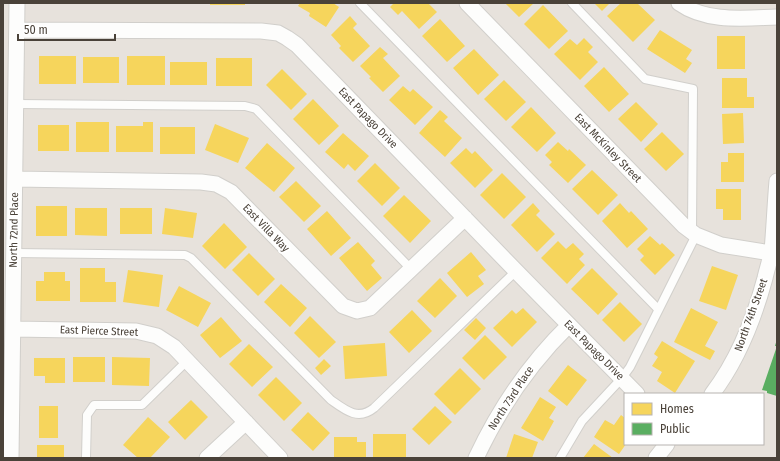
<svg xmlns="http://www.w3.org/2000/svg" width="780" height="461" viewBox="0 0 780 461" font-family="'Fira Sans Condensed',sans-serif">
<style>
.residential{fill:#e7e2dc;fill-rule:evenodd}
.homes{fill:#f6d55c}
.public{fill:#5aae61}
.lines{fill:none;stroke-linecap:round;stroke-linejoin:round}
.lane-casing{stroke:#d1cfcb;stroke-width:10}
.street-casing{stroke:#d1cfcb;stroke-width:17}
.lane{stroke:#fdfdfc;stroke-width:8}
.street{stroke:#fdfdfc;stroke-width:15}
.labels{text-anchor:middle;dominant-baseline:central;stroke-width:4;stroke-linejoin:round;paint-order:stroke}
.street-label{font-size:11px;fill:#4a4239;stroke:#fff}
</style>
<rect width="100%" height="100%" fill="#f3f1ee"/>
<path class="residential" d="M3 3H777V458H3ZM625 394H763V444H625Z"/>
<path class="homes" d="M210 3H245V5H210Z
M300 3H333L339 7 326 27 309 16 310 13 298 6Z
M394 3H428L437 12 419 29 402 11 398 15 390 7Z
M505 3H534L519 17Z
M594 3H610L602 11Z
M621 3H637L655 20 633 42 607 16Z
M543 5 568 31 549 49 524 24Z
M350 16 357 24 353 28 370 46 353 62 339 48 341 46 331 35Z
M440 19 465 46 447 62 422 36Z
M660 30 692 50 686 59 692 63 685 73 647 49Z
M717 36H745V69H717Z
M584 38 593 47 588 52 598 62 580 80 554 54 570 39 577 45Z
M380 47 388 54 383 58 400 76 383 92 369 78 371 77 360 66Z
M474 49 499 75 478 95 453 68Z
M39 56H76V84H39Z
M127 56H165V85H127Z
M83 57H119V83H83Z
M216 58H252V86H216Z
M170 62H207V85H170Z
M604 67 629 94 609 112 584 86Z
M282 69 307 94 291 110 266 85Z
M722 78H747V97H754V108H722Z
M504 80 526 102 506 121 484 99Z
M403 86 410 92 413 89 433 107 415 125 389 100Z
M313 99 339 126 319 145 293 119Z
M636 102 658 124 641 142 618 119Z
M531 107 556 133 537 152 511 127Z
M440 110 448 117 444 121 462 138 445 157 419 133Z
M743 113 744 143 723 144 722 114Z
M76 122H109V152H76Z
M143 122H153V152H116V126H143Z
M215 124 249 138 238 163 205 150Z
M38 125H69V151H38Z
M160 127H195V154H160Z
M662 132 684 154 666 171 644 149Z
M343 133 369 156 355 171 348 164 344 169 325 152Z
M558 142 568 151 569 149 586 165 568 183 549 165 552 162 545 155Z
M267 143 295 168 274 192 245 168Z
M466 148 472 154 475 151 493 170 475 188 450 163Z
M728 153H744V182H721V162H728Z
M375 163 400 188 382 206 357 181Z
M592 170 618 195 598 215 572 189Z
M502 173 526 197 504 219 480 195Z
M296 181 321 206 304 222 279 197Z
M716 189H741V220H723V209H716Z
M404 195 431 221 410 243 383 216Z
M533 203 540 211 536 215 555 234 537 252 511 225Z
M620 203 629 213 631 211 648 229 627 248 602 221Z
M36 206H67V236H36Z
M75 208H107V236L75 235Z
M120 208H152V234H120Z
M165 208 197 213 193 238 162 234Z
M327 211 351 238 331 256 307 229Z
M224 223 247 247 225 269 202 246Z
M650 236 660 245 662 243 675 255 655 275 640 260 644 256 637 249Z
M558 241 566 249 573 243 584 254 579 259 585 265 567 284 541 258Z
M358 242 375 261 371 265 382 278 367 291 339 258Z
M471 252 486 270 478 276 484 284 467 297 447 273Z
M249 253 275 279 258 296 232 270Z
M712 266 738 275 726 310 699 301Z
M80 268H105V282H116V302H80Z
M592 268 618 294 598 315 571 289Z
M128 270 163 275 159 307 123 302Z
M44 272H65V281H70V301H36V281H44Z
M440 278 457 296 435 318 417 301Z
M281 284 307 308 290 327 264 302Z
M179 286 211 303 198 327 166 310Z
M620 302 642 324 624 342 602 320Z
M523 308 537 322 512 347 493 328 512 310 516 314Z
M691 308 718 322 705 346 715 351 710 360 674 342Z
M412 310 432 331 409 353 389 332Z
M310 316 336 342 319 358 294 333Z
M221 317 242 341 220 358 200 335Z
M476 318 486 328 475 340 464 330Z
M485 335 507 357 484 380 462 358Z
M662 341 695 361 675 393 657 381 662 372 652 366 658 357 654 354Z
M385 343 387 376 345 379 343 346Z
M249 344 273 367 252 387 229 364Z
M73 357H105V382H73Z
M112 357 150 358 149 386 112 385Z
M34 358H65V383H45V376H34Z
M324 359 331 366 321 375 315 368Z
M568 365 587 380 567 406 548 391Z
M460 368 481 389 455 415 434 394Z
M276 377 302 403 284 421 258 395Z
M540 397 556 407 549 418 554 421 543 441 521 428Z
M191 400 208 417 185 440 168 422Z
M39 406H58V438H39Z
M435 406 452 422 429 445 412 429Z
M308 412 330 433 313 451 291 430Z
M621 415 625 418V444H626L619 454 594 437 605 420 614 425Z
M148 417 170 437 150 458H138L123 445Z
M373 434H406V458H373Z
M514 434 538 442 532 458H506Z
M334 437H357V442H366V458H334Z
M594 444 613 458H583Z
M37 445H64V458H37Z"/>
<path class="public" d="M777 339V396L767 393V391L762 390 777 346H775Z"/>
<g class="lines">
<defs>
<path id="lane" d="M360 3 658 309
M572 3 645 79 693 89 692 232
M16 104 245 106 256 109 411 269
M14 253 185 255 191 258 331 400C345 410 358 421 374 408L516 271
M86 458 87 415 94 405H142L187 361
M560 458 582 421 622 378 630 367 696 235"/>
<path id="street" d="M467 3 684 226 696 235 721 245 771 253
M679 3C707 23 745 18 777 17
M17 30 261 31 278 33 287 38 297 45 516 271 637 394
M15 179 201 182 216 184 231 192 343 306 357 311 370 308 465 218
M13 329 136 331 157 336 174 347 280 458
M712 394C738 360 754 319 765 278 767 269 770 260 772 251 774 228 775 204 777 181
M11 458 17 3
M207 458 246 422
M476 458C500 407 529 364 569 325
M656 458 667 444"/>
</defs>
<use href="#lane" class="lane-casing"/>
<use href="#street" class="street-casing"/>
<use href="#lane" class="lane"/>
<use href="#street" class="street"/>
</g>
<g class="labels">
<g class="street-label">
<text transform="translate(368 118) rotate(46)">East Papago Drive</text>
<text transform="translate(608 148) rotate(46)">East McKinley Street</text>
<text transform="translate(266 228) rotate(46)">East Villa Way</text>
<text transform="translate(14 230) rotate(-89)">North 72nd Place</text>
<text transform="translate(751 315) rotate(-70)">North 74th Street</text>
<text transform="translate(99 331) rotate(2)">East Pierce Street</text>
<text transform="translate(594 350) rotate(45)">East Papago Drive</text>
<text transform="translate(511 398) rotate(-57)">North 73rd Place</text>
</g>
</g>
<rect width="780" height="461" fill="none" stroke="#4a4239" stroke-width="8"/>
<rect x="624" y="393" width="140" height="52" fill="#ffffff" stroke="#b7b3b0"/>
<rect x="632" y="403" width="20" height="12" fill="#f6d55c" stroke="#b7b3b0"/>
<text x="660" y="413" font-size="12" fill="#4a4239">Homes</text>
<rect x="632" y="423" width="20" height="12" fill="#5aae61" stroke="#b7b3b0"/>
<text x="660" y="433" font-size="12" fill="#4a4239">Public</text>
<path d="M18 34v6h97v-6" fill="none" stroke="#4a4239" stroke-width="2"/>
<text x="24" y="34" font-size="12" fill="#4a4239" stroke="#ffffff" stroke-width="3" paint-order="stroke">50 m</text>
</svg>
